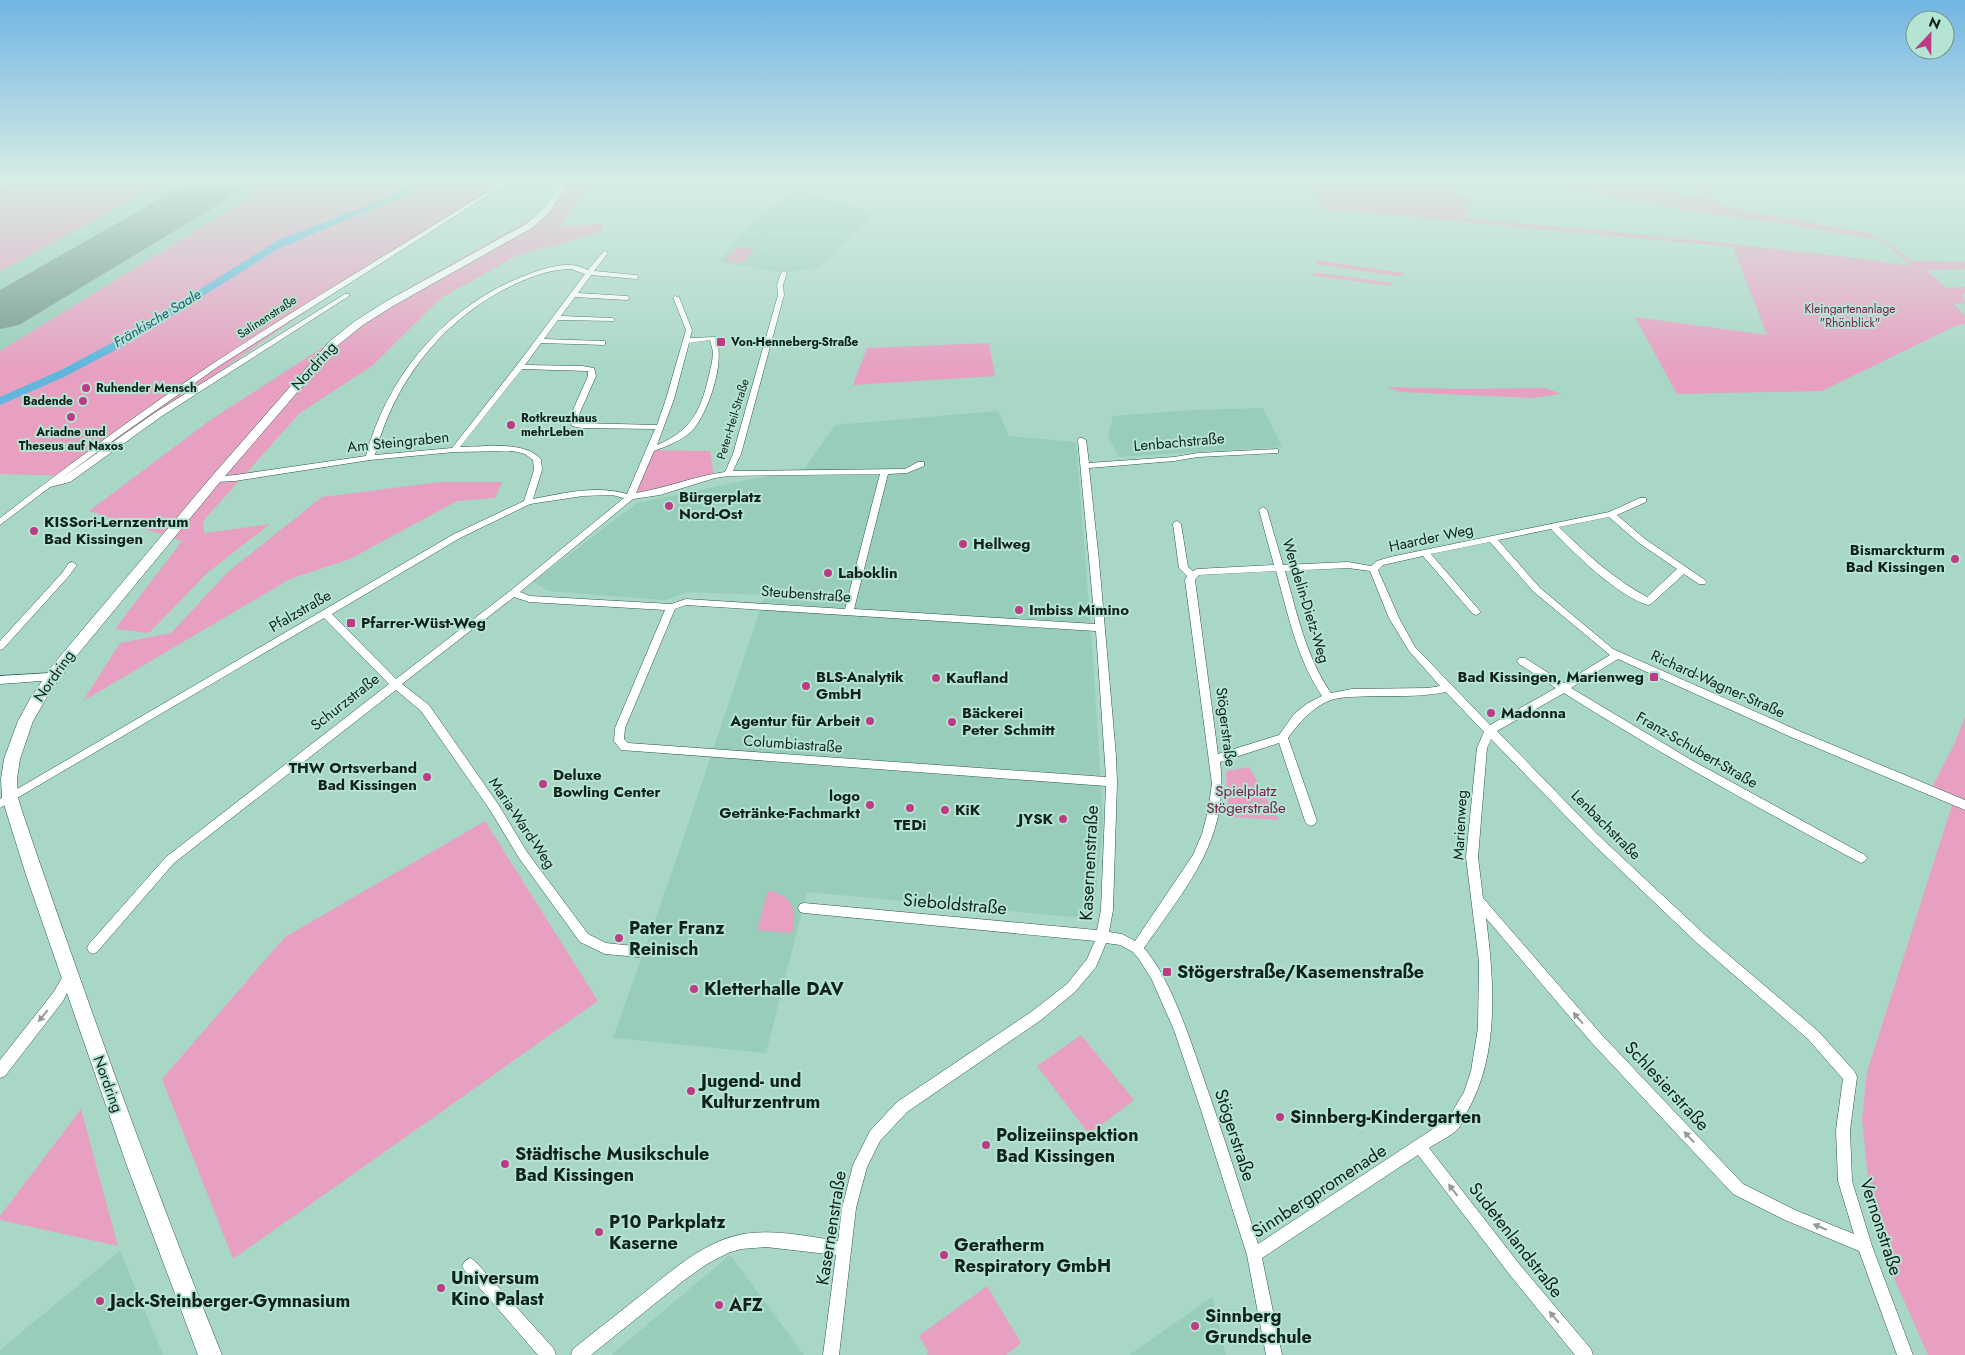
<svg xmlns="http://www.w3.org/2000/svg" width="1965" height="1355" viewBox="0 0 1965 1355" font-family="Jost,sans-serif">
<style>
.built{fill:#97cdb9}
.green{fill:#e7a0c2}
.water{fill:#60b6dc}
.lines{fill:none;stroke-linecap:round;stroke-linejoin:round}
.runway{fill:#769a8c;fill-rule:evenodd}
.street-casing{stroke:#2e584a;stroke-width:1}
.secondary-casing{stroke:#2e584a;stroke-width:1}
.street{fill:#fff;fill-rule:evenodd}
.secondary{fill:#fff;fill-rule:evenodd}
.oneway{fill:#939c99}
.poi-dot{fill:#bc3b84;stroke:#b6e4d2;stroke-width:2}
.labels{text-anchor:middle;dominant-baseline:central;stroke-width:4;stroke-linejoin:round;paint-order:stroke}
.far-park-label{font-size:12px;fill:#752051;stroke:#b6e4d2}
.far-street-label{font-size:12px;fill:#10221c;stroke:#b6e4d2}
.far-poi-label{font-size:12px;font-weight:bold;fill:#10221c;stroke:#b6e4d2;text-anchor:start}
.far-water-label{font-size:14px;font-style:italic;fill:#1b5d78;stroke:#b6e4d2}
.street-label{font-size:15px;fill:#10221c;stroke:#b6e4d2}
.poi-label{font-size:15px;font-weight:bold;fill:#10221c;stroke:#b6e4d2;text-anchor:start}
.park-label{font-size:15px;fill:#752051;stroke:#b6e4d2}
.near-street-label{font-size:18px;fill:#10221c;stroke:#b6e4d2}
.near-poi-label{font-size:18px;font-weight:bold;fill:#10221c;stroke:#b6e4d2;text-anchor:start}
</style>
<rect width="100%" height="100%" fill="#a9d7c5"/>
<path class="built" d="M170 179H280L0 351V271Z
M795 189 875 212 820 267 784 273 719 262 750 224Z
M1263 408 1282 447 1119 457 1108 436 1113 416 1193 410Z
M998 411 1009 436 1076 442 1093 658 1103 823 1093 919 807 892 766 1053 613 1038 672 872 765 595 687 592 665 600 548 591 533 582 637 503 805 468 835 425Z
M120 1251 163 1355H0V1350Z
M730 1255 804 1355H611Z
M1212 1297 1226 1355H1129Z"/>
<path class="green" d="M24 179H170L0 271V192Z
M280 179H413C380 208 335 215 296 233 269 245 244 264 218 280 147 322 77 367 0 397V351Z
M435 179H507L370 267 69 476 0 474V401L66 373 278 246 408 195Z
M1292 179H1455L1450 188 1458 196 1469 197C1471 206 1470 212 1462 217L1464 218 1698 240 1864 259 1911 266 1886 243 1873 239 1760 220 1720 216 1513 179H1614L1705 198 1686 179H1695L1718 201 1731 208 1867 233 1887 242 1911 261 1965 262V269L1926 270 1947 288 1965 287V293L1962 295 1965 303 1954 304 1965 316V324L1955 326 1822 391 1677 394 1635 317 1767 335 1733 247 1322 209C1319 194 1304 187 1292 179Z
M567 180 591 185 561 225 577 226 603 223 601 232 518 255 441 298 372 366 300 413 203 521 204 533 270 524 207 573 149 633 115 629 182 541 89 511 209 421 334 340 388 300 540 213Z
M737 247 755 250 741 263 723 260Z
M1315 260 1404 273 1402 277 1315 264Z
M1313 272 1392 283 1391 286 1313 276Z
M989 343 995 376 853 385 867 348Z
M1388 387 1459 389 1545 388 1561 394 1532 398 1400 392Z
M651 450 710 451 714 476 630 497Z
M440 482H502L495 498 457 501 350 559 290 579 83 701 120 643 171 633 229 571 322 497Z
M1965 717V805L1930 791 1954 745Z
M1249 767 1279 820 1228 817 1226 771Z
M1952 805 1965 809V1355H1928L1882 1251 1868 1178 1862 1119 1867 1072Z
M485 821 598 1001 233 1259 162 1079 285 937Z
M768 891C793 894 798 912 792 933L757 930Z
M1081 1035 1134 1100 1089 1134 1037 1066Z
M81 1109 118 1246 0 1220V1216Z
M987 1286 1021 1343 1006 1355H926L929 1353 919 1336Z"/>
<path class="water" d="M413 179H433L408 194 278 249 123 346 64 377 0 405V397L61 370 132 332 278 240 382 200 396 193Z"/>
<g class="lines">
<path class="runway" d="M195 179H251L244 189 19 325 0 329V290Z"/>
<defs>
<path id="street" d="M15 179H22L0 191V187Z
M507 179H514L219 366 125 432 60 479 156 412 345 294H349V296L162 416 70 482 50 487 0 525V518C70 464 141 411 215 362 311 299 410 241 507 179Z
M605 251 608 253 594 271 636 275 639 277 636 279 591 275 578 293 627 296 630 298 627 300 575 297 561 316 612 318 614 319V321L558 320 544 339 602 341H605V345L541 343 525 365 582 366 594 368 596 376 577 419 578 423 657 425 666 399 686 330 673 297 674 296 679 297 692 330 690 338 715 337C727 358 708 414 692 431 681 441 667 446 654 451L636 493C666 488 695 476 725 472L733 454 778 295 777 285 781 273 784 271 787 273 783 285 784 295 741 454 733 471 905 469 918 462H924V466L907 473 888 474 854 609 1095 624 1078 440 1079 438H1082L1086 440 1089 463 1174 457 1198 453 1278 449V453H1275L1198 457 1174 461 1089 468 1099 561 1116 756 1117 782 1113 910 1109 932 1122 934 1135 941 1193 855 1202 834 1208 811 1212 784 1185 580 1187 576 1179 568 1173 524 1174 522 1177 521 1181 524 1188 567 1193 571 1197 569 1274 565 1259 510 1263 507 1267 510 1283 565 1348 562 1371 566 1377 561 1390 557 1609 512 1640 498H1646V502L1617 515 1645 539 1705 580 1707 582 1705 584H1699L1684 574 1651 604 1648 605C1617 596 1574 553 1551 529L1498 540 1540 588 1613 649 1799 731 1965 800V810L1791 737 1618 659 1571 688 1693 761 1865 855 1867 858 1865 861 1861 863 1857 861C1758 808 1659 753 1564 693L1497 731 1597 834 1705 935 1818 1031 1855 1072 1857 1077 1850 1130 1852 1181 1872 1246 1913 1355H1897L1859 1251 1785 1220 1733 1194 1591 1042 1486 918C1494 982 1500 1054 1467 1112 1465 1117 1462 1124 1458 1129 1451 1136 1438 1142 1429 1148L1520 1265 1591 1349 1593 1355H1575L1510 1275 1418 1155 1262 1258 1282 1355H1266L1247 1255 1201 1110 1174 1030 1152 980 1139 959 1133 952 1120 945 1106 943 1096 967 1075 992 1041 1020 907 1112 880 1141 867 1167 856 1208 839 1355H823L836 1255 766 1247 741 1249 728 1253 707 1264 683 1281 591 1355H571L573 1349C597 1330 621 1311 645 1292 674 1269 705 1241 743 1234 774 1229 806 1236 838 1241L842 1208 853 1165 870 1131 897 1102 1031 1012 1067 984 1087 959 1095 941 804 913 800 912 798 908 800 904 804 903 1097 930 1101 910 1106 786 621 750 614 741 615 728 665 610 529 602 514 597 402 684 429 705 498 804 527 852 588 934 606 943 643 947 645 951 643 955 639 957 605 954 580 942 519 858 490 810 421 711 396 690 174 863 97 952 93 954 89 952 87 948 89 944 166 857 389 684 324 618 0 808V799L454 534 524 501 534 470 533 460 525 454 513 451 454 452 370 460 235 481 216 482 212 479 213 477 235 475 366 456C388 373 449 303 529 274 548 267 570 260 588 270L603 252ZM571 269 585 274 517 365 452 448 375 455C393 384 440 323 505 289 525 279 548 269 571 269ZM710 340 713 352 712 362C703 402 698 428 657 445L674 399 689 343ZM522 369 588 371V376L569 419 572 426 581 428 655 429 627 494C596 485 564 493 533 499L542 470 541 459C523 440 484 447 460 447ZM880 474 845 609 686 599 671 604 530 596 520 592 633 499 660 495 715 478 728 476ZM612 495 624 498 510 591 396 679 332 614 460 538 530 504 583 496ZM1609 517 1639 543 1677 569 1647 597C1614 579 1586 554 1559 527ZM1490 542 1534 592 1610 655 1564 683 1525 658H1519L1517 661 1519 664 1556 688 1490 725 1415 647 1399 618 1378 570 1383 565 1423 556 1473 614 1476 615 1481 612 1479 610 1431 554ZM1348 568 1370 571 1389 618 1409 651 1440 686 1428 688 1352 689 1331 693C1306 657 1297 613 1285 571ZM1276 571C1288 614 1297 659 1322 696L1308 703 1294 714 1279 735 1218 754 1195 580 1199 575ZM686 605 1096 631 1106 777 628 743 624 739 625 728 675 609ZM1446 692 1484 732 1477 748 1466 857 1479 962 1478 1028 1471 1071 1464 1092 1448 1119 1258 1244C1239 1184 1220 1124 1199 1065 1187 1030 1168 975 1144 948 1185 888 1230 840 1220 762L1279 743 1305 821 1307 824 1311 826 1315 824 1317 821 1288 738C1299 723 1312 707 1331 700 1344 696 1359 697 1373 696 1397 696 1422 697 1446 692ZM1491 739 1589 840 1697 943 1808 1039 1843 1079 1836 1130 1838 1181 1854 1234 1795 1210 1743 1184 1601 1034 1483 898 1478 857 1487 748Z
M72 562 77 565 68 577 3 649 0 650V641L62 573 69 563Z
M51 673 56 677 55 680 0 684V676Z
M70 969 74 971 76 975 63 1001 5 1076 0 1078V1060L53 993 66 971Z
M470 1258 475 1261 554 1349 556 1355H538L465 1271 462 1266 465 1261Z"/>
<path id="secondary" d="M564 179H572L548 214 532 228 393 306 363 325 338 345 220 482 74 659 51 690 33 721 20 759 17 779 18 798 23 814C85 996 150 1177 222 1355H198L127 1166 26 875 2 798 1 779 4 759 18 721 30 699 52 666 212 476 330 341 355 321 385 302 526 224 542 210Z"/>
</defs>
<use href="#street" class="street-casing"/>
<use href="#secondary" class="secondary-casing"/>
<use href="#street" class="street"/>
<use href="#secondary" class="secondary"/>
</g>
<defs><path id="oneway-solid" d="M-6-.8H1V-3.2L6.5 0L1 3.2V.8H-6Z" transform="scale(1.25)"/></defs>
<g class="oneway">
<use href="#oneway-solid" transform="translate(43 1016) rotate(129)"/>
<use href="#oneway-solid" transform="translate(1578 1018) rotate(-131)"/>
<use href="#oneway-solid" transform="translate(1689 1137) rotate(-133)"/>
<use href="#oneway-solid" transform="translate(1453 1190) rotate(-128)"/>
<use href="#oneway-solid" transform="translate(1820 1227) rotate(-157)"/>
<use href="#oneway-solid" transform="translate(1554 1317) rotate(-130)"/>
</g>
<linearGradient id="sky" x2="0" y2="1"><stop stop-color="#71b5e3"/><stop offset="0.49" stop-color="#d8ede5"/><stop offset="1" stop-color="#d8ede5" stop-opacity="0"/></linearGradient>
<rect width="1965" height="369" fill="url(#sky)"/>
<g class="poi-dot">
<rect x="716" y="337" width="10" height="10" rx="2.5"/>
<circle cx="86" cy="388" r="5"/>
<circle cx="83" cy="401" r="5"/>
<circle cx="71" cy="417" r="5"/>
<circle cx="511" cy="425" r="5"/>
<circle cx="669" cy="506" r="5"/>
<circle cx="34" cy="531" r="5"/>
<circle cx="963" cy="544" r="5"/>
<circle cx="1955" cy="559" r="5"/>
<circle cx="828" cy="573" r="5"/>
<circle cx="1019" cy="610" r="5"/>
<rect x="346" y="618" width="10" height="10" rx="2.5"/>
<rect x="1649" y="672" width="10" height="10" rx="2.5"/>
<circle cx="936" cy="678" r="5"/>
<circle cx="806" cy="686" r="5"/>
<circle cx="1491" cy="713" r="5"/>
<circle cx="870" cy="721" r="5"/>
<circle cx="952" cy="722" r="5"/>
<circle cx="427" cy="777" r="5"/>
<circle cx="543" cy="784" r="5"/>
<circle cx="870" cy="805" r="5"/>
<circle cx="910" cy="808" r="5"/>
<circle cx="945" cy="810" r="5"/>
<circle cx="1063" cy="819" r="5"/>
<circle cx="619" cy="938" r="5"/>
<rect x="1162" y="967" width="10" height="10" rx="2.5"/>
<circle cx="694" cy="989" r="5"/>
<circle cx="691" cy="1091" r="5"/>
<circle cx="1280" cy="1117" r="5"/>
<circle cx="986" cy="1145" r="5"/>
<circle cx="505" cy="1164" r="5"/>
<circle cx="599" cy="1232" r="5"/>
<circle cx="944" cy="1255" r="5"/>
<circle cx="441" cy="1288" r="5"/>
<circle cx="100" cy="1301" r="5"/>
<circle cx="719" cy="1305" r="5"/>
<circle cx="1195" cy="1326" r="5"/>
</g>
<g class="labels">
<g class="far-park-label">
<text x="1850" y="309">Kleingartenanlage<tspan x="1850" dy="14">"Rhönblick"</tspan></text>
</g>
<g class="far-street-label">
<text transform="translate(267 317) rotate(-33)">Salinenstraße</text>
<text transform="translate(733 419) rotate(-73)">Peter-Heil-Straße</text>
</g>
<g class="far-poi-label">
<text x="731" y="342">Von-Henneberg-Straße</text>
<text x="96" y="388">Ruhender Mensch</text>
<text x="73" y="401" text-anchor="end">Badende</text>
<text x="521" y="418">Rotkreuzhaus<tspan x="521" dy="14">mehrLeben</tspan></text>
<text x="71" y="432" text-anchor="middle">Ariadne und<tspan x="71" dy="14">Theseus auf Naxos</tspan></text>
</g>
<g class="far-water-label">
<text transform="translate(157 318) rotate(-31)">Fränkische Saale</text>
</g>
<g class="street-label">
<text transform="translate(314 366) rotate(-48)">Nordring</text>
<text transform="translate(398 442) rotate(-6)">Am Steingraben</text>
<text transform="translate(1179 442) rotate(-5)">Lenbachstraße</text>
<text transform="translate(1431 538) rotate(-12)">Haarder Weg</text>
<text transform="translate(806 594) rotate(4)">Steubenstraße</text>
<text transform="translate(1306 601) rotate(73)">Wendelin-Dietz-Weg</text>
<text transform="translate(300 611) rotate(-30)">Pfalzstraße</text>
<text transform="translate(54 676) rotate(-55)">Nordring</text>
<text transform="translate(1718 684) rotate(24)">Richard-Wagner-Straße</text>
<text transform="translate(345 702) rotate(-38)">Schurzstraße</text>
<text transform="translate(1226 727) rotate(83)">Stögerstraße</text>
<text transform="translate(793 744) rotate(4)">Columbiastraße</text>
<text transform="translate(1697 750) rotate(30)">Franz-Schubert-Straße</text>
<text transform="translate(522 823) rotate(56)">Maria-Ward-Weg</text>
<text transform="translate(1460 825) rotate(-87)">Marienweg</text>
<text transform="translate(1606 825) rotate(45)">Lenbachstraße</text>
<text transform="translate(108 1084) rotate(70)">Nordring</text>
</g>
<g class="poi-label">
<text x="679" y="497">Bürgerplatz<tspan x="679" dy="17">Nord-Ost</tspan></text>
<text x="44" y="522">KISSori-Lernzentrum<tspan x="44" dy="17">Bad Kissingen</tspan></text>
<text x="973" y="544">Hellweg</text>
<text x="1945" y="550" text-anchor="end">Bismarckturm<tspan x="1945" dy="17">Bad Kissingen</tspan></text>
<text x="838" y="573">Laboklin</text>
<text x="1029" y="610">Imbiss Mimino</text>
<text x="361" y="623">Pfarrer-Wüst-Weg</text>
<text x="816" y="677">BLS-Analytik<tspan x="816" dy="17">GmbH</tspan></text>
<text x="1644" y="677" text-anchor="end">Bad Kissingen, Marienweg</text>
<text x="946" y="678">Kaufland</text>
<text x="962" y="713">Bäckerei<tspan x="962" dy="17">Peter Schmitt</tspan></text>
<text x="1501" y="713">Madonna</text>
<text x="860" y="721" text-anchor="end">Agentur für Arbeit</text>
<text x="417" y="768" text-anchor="end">THW Ortsverband<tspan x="417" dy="17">Bad Kissingen</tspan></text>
<text x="553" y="775">Deluxe<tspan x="553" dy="17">Bowling Center</tspan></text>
<text x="860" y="796" text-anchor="end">logo<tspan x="860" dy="17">Getränke-Fachmarkt</tspan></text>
<text x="955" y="810">KiK</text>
<text x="1053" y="819" text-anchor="end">JYSK</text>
<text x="910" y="825" text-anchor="middle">TEDi</text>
</g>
<g class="park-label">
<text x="1246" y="791">Spielplatz<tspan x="1246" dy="17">Stögerstraße</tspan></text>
</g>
<g class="near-street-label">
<text transform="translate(1089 863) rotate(-87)">Kasernenstraße</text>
<text transform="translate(955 904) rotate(5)">Sieboldstraße</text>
<text transform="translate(1667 1086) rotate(47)">Schlesierstraße</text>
<text transform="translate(1235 1135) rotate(72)">Stögerstraße</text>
<text transform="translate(1319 1191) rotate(-33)">Sinnbergpromenade</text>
<text transform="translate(1881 1227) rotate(72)">Vernonstraße</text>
<text transform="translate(831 1228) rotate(-81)">Kasernenstraße</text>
<text transform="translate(1516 1240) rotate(52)">Sudetenlandstraße</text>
</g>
<g class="near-poi-label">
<text x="629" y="928">Pater Franz<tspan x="629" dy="21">Reinisch</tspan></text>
<text x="1177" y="972">Stögerstraße/Kasemenstraße</text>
<text x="704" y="989">Kletterhalle DAV</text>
<text x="701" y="1081">Jugend- und<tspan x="701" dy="21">Kulturzentrum</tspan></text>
<text x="1290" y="1117">Sinnberg-Kindergarten</text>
<text x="996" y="1135">Polizeiinspektion<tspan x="996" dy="21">Bad Kissingen</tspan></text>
<text x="515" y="1154">Städtische Musikschule<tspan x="515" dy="21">Bad Kissingen</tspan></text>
<text x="609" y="1222">P10 Parkplatz<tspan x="609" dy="21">Kaserne</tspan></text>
<text x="954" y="1245">Geratherm<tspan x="954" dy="21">Respiratory GmbH</tspan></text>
<text x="451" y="1278">Universum<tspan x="451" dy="21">Kino Palast</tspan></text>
<text x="110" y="1301">Jack-Steinberger-Gymnasium</text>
<text x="729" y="1305">AFZ</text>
<text x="1205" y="1316">Sinnberg<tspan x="1205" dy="21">Grundschule</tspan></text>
</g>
</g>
<g transform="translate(1930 35) rotate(22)"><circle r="24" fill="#b6e4d2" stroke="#749689"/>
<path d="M0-4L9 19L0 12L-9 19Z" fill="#bc3b84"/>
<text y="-8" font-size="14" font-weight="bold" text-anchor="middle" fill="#10221c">N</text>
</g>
</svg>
